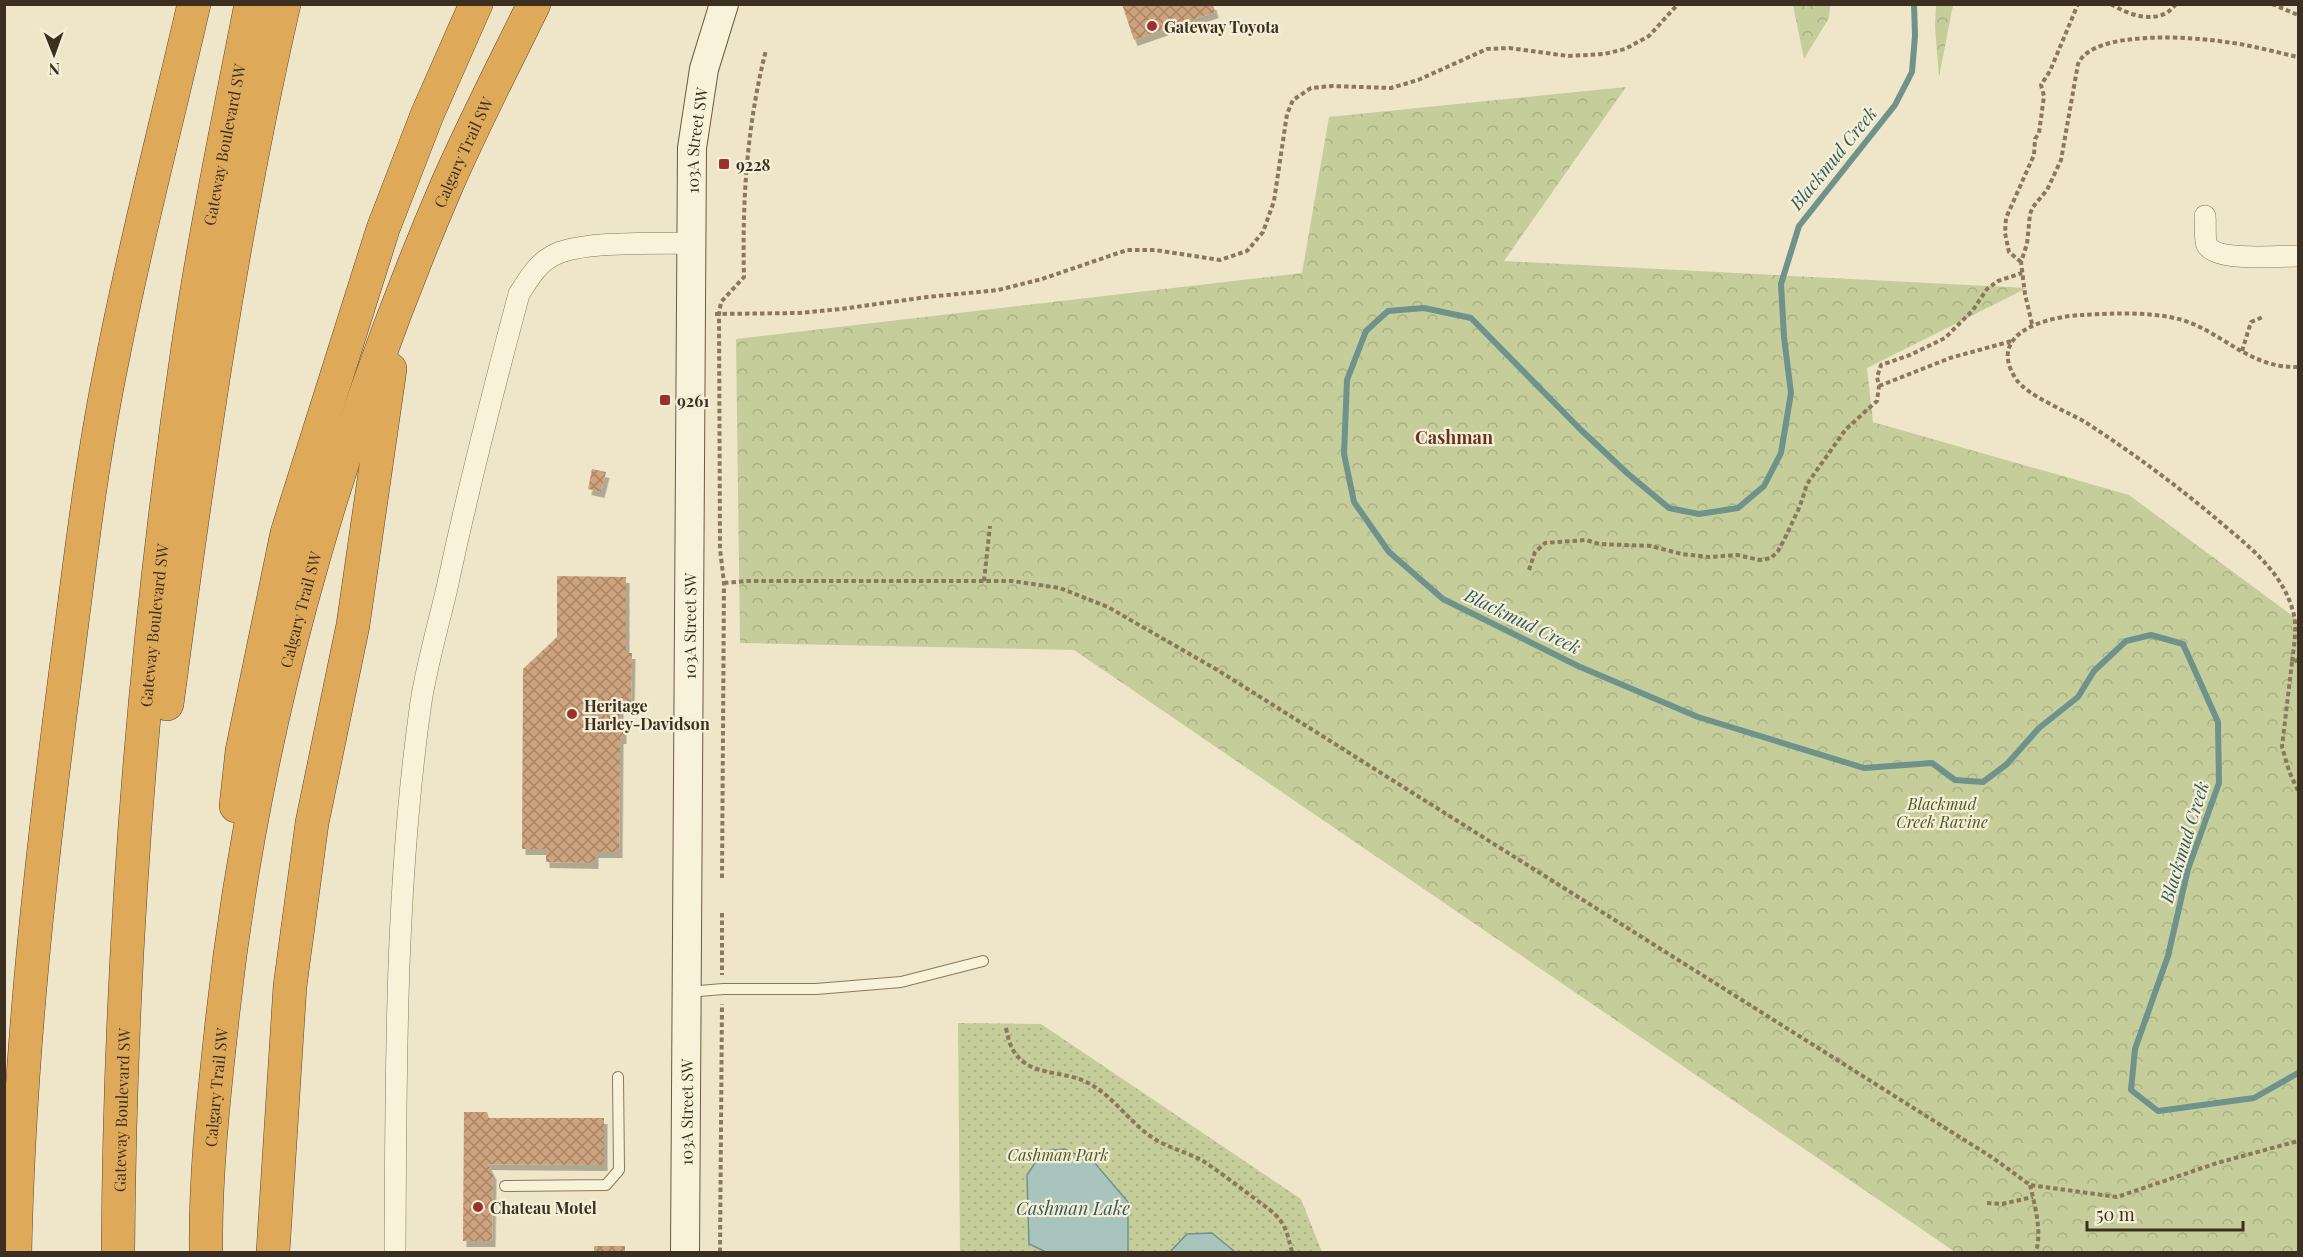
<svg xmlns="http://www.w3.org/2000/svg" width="2303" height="1257" viewBox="0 0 2303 1257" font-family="'Playfair Display',serif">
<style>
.grass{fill:url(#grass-dots)}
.forest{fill:url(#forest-crowns)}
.water{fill:#a9c3bd;stroke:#6f928b;stroke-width:1.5}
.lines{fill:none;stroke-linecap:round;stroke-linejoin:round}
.stream{stroke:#6f928b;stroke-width:6}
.building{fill:url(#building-cross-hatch);filter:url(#shadow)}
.lane-casing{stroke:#8b785c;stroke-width:12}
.street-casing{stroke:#8b785c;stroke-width:22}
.secondary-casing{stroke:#6d593f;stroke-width:30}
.highway-casing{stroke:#594630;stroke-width:34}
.path{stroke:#8b785c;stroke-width:4;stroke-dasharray:4.5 3;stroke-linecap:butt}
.lane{stroke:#f9f2db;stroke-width:10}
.street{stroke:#f9f2db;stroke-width:21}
.secondary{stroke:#f9f2db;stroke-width:28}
.highway{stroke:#deaa59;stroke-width:33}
.poi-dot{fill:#9b312c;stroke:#f6efd7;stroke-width:2}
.labels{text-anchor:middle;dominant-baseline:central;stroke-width:4.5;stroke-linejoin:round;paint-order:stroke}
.poi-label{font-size:16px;font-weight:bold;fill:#3c2f20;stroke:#f6efd7;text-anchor:start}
.street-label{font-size:16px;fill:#3c2f20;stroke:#f6efd7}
.park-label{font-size:16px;font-style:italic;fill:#495826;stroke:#f6efd7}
.water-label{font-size:18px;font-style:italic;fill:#2f5b5b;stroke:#f6efd7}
.neighbourhood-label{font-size:18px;font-weight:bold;fill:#69321f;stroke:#f6efd7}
</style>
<defs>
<pattern id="grass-dots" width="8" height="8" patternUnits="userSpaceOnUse" patternTransform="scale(1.5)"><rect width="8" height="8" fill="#c5ce9b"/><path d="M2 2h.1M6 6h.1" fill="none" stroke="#aab185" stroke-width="1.8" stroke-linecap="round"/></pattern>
<pattern id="forest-crowns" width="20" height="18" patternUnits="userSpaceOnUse" patternTransform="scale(1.5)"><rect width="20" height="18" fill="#c5ce9b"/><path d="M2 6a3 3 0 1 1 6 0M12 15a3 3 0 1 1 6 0" fill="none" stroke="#aab185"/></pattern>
<pattern id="building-cross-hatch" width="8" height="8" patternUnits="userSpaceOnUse" patternTransform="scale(1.5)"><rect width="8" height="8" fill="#cda37d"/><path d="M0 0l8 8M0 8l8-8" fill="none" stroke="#a88566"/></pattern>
<filter id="shadow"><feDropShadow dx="3.5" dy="6" stdDeviation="0" flood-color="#0004"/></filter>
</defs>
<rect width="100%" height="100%" fill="#efe5c8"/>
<path class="grass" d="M958 1023 1041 1024 1301 1199 1322 1252H960Z"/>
<path class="forest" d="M1793 5H1830L1829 18 1804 59Z
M1936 5H1953L1939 77 1935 27Z
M1626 87 1504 261 2027 288 1867 368 1873 422 2129 495 2298 620V1252H1955L1074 650 740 643 736 339 1302 273 1329 117Z"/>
<path class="water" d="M1064 1149 1094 1162 1128 1202V1252H1046L1029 1244 1027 1175 1043 1151Z
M1212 1233 1235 1252H1170L1187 1234Z"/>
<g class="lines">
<path class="stream" d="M1914 4 1915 36 1912 72 1895 105 1799 226 1781 284 1784 337 1791 393 1781 453 1764 486 1738 508 1699 514 1669 508 1627 473 1581 430 1471 318 1424 308 1388 311 1366 331 1347 380 1344 454 1354 502 1389 552 1443 599 1578 666 1698 717 1864 768 1932 763 1955 780 1983 782 2007 764 2039 728 2078 697 2094 671 2126 641 2151 635 2183 644 2218 722 2219 783 2188 869 2168 956 2135 1049 2131 1090 2158 1111 2254 1098 2298 1073"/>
</g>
<path class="building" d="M1122 4H1213L1215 12 1134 40Z
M592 469 606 472 601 492 588 489Z
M557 576 626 577V653H632L631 705H620V723H623V738H620L619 852H595V863L546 862V849H522L523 669 557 637Z
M464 1112H487L489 1118H604V1165L488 1164 493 1174 492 1241H463Z
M594 1246H625V1252H594Z"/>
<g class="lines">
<defs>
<path id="lane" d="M687 992 723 989H816L901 982 983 961
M505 1186 606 1185 619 1170 618 1077"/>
<path id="street" d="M2205 216C2206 224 2204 238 2207 245 2216 262 2281 256 2298 256
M395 1252C396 1069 395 884 421 702 427 664 438 626 447 588 468 489 493 391 519 294 528 280 537 264 552 256 581 240 656 244 691 243"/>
<g id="secondary">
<path id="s1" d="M685 1252 692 148 704 69 724 4"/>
</g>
<g id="highway">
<path d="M167 704C198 470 231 235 284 4"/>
<path d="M236 806 242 751 287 533 383 229 427 115 476 4"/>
<path d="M15 1252C19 1060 40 868 65 677 79 570 91 463 113 357 136 239 167 122 194 4"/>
<path id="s2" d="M118 1252C120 947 144 642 189 340 206 228 229 116 251 4"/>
<path id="s3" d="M206 1252C205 1179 213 1104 221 1031 251 741 331 455 446 187 473 125 504 65 534 4"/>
<path d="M273 1252 290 986 312 823 353 625 390 369"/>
</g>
</defs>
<use href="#lane" class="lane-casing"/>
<use href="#street" class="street-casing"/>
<use href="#secondary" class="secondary-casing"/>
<use href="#highway" class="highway-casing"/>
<path class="path" d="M2111 4C2130 16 2160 26 2176 4
M2272 4 2298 15
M781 5V4
M2021 262 2009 252 2005 233 2006 218 2034 155 2035 139 2039 133 2044 96 2041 85 2050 71 2078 4
M715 314 799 313 841 309 927 297 998 290 1042 279 1127 250H1155L1220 260 1247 251 1263 232 1274 201 1287 114 1293 100 1311 88 1332 86 1391 88 1418 80 1487 49 1509 48 1568 56 1604 54 1625 49 1649 36 1678 4
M2032 324 2025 294 2021 262 2027 244 2030 214 2033 207 2047 190 2061 160 2078 64C2093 29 2195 37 2226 42 2251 45 2275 52 2298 57
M2242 351 2251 322 2263 317
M2298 367C2253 368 2229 339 2191 323 2161 311 2115 313 2083 315 2049 316 1985 332 2016 379 2026 395 2068 412 2085 422 2130 451 2172 482 2213 516 2243 542 2280 568 2292 608 2298 624 2294 645 2292 662L2298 660
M1879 386 1950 358 2012 341
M1529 570 1535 552 1545 543 1586 540 1599 544 1651 546 1682 554 1709 557 1737 555 1760 560 1771 558 1778 551 1784 540 1800 506 1807 484 1846 429 1877 401 1879 386 1877 377 1881 365 1910 355 1945 338 1973 310 1987 289 1998 281 2022 273
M984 581 990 526
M724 583 747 581H1012L1060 588 1108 607 1219 671 1993 1158 2030 1185 2117 1197 2217 1163 2298 1141
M2292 662 2282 747 2289 771 2298 791
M722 878 724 583 720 549 719 314 721 302 744 277C742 200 747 125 766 50
M722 913V975
M1006 1028C1009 1043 1012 1054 1025 1063 1041 1075 1070 1072 1090 1084 1115 1098 1129 1122 1153 1138 1168 1148 1187 1152 1203 1161 1226 1176 1248 1194 1270 1210 1286 1223 1287 1233 1292 1252
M2030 1185C2035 1206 2042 1231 2036 1252
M1987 1203 2002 1204 2033 1197
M720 1252 722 1004"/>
<use href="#lane" class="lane"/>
<use href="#street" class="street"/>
<use href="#secondary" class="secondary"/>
<use href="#highway" class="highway"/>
</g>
<g class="poi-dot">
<circle cx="1152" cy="26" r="6"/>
<rect x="718" y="158" width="12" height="12" rx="3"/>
<rect x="659" y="394" width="12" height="12" rx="3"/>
<circle cx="572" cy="714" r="6"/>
<circle cx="478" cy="1207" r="6"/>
</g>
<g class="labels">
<g class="poi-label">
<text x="1164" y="26">Gateway Toyota</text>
<text x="736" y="164">9228</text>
<text x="677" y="400">9261</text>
<text x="584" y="705">Heritage<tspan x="584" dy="18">Harley-Davidson</tspan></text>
<text x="490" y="1207">Chateau Motel</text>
</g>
<g class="street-label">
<text stroke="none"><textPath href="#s1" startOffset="1112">103A Street SW</textPath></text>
<text stroke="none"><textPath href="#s2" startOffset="1114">Gateway Boulevard SW</textPath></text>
<text stroke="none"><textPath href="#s3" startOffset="1137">Calgary Trail SW</textPath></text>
<text stroke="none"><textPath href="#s3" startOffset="651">Calgary Trail SW</textPath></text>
<text stroke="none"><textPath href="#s2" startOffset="628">Gateway Boulevard SW</textPath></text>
<text stroke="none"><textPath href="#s1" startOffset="626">103A Street SW</textPath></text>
<text stroke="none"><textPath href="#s3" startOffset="165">Calgary Trail SW</textPath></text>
<text stroke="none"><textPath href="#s2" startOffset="142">Gateway Boulevard SW</textPath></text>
<text stroke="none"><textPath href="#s1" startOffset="140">103A Street SW</textPath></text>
</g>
<g class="park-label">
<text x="1942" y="803">Blackmud<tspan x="1942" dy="18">Creek Ravine</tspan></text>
<text x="1058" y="1154">Cashman Park</text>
</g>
<g class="water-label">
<text transform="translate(1833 158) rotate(-51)">Blackmud Creek</text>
<text transform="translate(1523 621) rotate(26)">Blackmud Creek</text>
<text transform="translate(2184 842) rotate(-73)">Blackmud Creek</text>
<text x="1073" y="1208">Cashman Lake</text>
</g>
<g class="neighbourhood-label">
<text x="1454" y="437">Cashman</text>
</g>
</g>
<rect width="2303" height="1257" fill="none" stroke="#3c2f20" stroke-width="12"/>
<g transform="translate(54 54) rotate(179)" stroke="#f6efd7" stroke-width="4.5" paint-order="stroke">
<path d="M0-4.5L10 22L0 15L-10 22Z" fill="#3c2f20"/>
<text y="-9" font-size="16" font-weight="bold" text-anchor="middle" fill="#3c2f20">N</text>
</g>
<path d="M2087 1221v9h156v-9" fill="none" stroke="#3c2f20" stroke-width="3"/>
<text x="2096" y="1221" font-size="18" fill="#3c2f20" stroke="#f6efd7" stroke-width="4.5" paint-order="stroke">50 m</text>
</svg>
